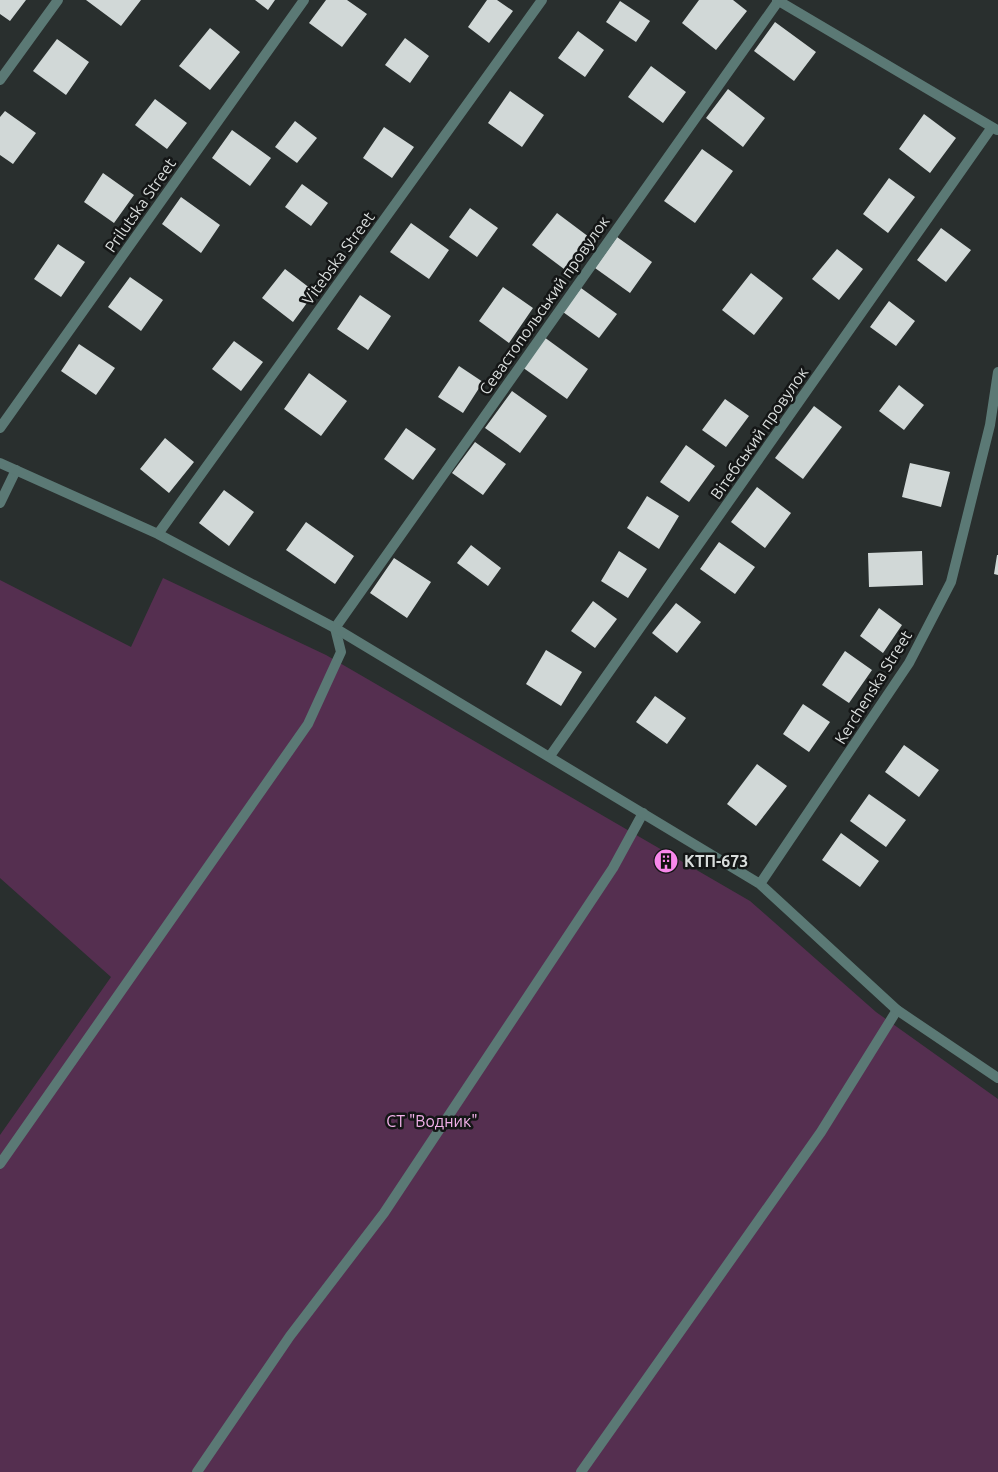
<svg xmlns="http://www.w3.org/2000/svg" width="998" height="1472" viewBox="0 0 998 1472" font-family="Ubuntu,sans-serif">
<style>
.green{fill:#552f50}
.building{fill:#d1d8d7}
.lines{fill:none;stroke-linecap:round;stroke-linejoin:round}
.lane{stroke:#5b7975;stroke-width:10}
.street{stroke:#5b7975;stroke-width:10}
.labels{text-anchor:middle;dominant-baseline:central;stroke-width:5;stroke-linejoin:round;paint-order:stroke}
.street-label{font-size:16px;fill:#d9dddc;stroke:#141616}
.poi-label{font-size:16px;font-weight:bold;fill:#d9dddc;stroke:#141616;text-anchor:start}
.park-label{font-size:16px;fill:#f3b1ea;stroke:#141616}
</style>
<rect width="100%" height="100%" fill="#292f2e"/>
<path class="green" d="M163 578 326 655 750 901 876 1012 998 1099V1472H0V1135L111 977 0 878V580L131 647Z"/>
<path class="building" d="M0 0H26L10 21 0 14Z
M86 0H141L121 26Z
M255 0H275L268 10Z
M326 0H347L367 14 342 47 309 23Z
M487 0H497L513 11 489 43 468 27Z
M699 0H733L747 11 716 50 682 23Z
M620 1 650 21 636 42 606 22Z
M775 22 816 52 794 81 754 51Z
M210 28 240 52 210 90 179 66Z
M578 31 604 50 585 77 558 58Z
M405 38 429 56 410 83 385 65Z
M57 39 89 62 66 95 33 71Z
M651 66 686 92 663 123 628 97Z
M728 89 765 118 743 147 706 118Z
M510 91 544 115 522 147 488 123Z
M155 99 187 123 167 149 135 125Z
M5 111 36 133 13 164 0 155V117Z
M924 114 956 138 930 173 899 149Z
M295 121 317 138 297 163 275 147Z
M384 127 414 147 392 178 363 158Z
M232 130 271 158 250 186 212 158Z
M702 149 733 171 695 223 664 201Z
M103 173 134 195 114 223 84 202Z
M889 178 915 197 888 233 863 214Z
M302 184 328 203 311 226 285 207Z
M181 197 220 225 201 253 162 224Z
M470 208 498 228 477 257 449 237Z
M557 213 589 237 564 269 532 245Z
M411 223 449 250 429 279 390 252Z
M941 228 971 250 946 282 917 260Z
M617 237 652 262 630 293 595 268Z
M58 244 85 262 61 297 34 279Z
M837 249 863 269 839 300 812 279Z
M285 269 315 292 293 322 262 298Z
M751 273 783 298 754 335 722 310Z
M130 277 163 300 141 331 108 307Z
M503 287 533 308 509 343 479 321Z
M581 288 617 314 599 338 563 312Z
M360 295 391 316 368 350 337 329Z
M889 301 915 321 896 346 870 327Z
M544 337 588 369 567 399 522 367Z
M234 341 263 362 241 391 212 369Z
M79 344 115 368 96 395 61 371Z
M459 366 483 382 463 413 438 397Z
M309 373 347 401 321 436 284 409Z
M899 385 924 405 904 430 879 411Z
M512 391 547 416 520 453 485 428Z
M725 399 749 416 726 447 702 430Z
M814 406 842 427 803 479 775 458Z
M406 428 436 449 413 480 384 459Z
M165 438 194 462 169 493 140 469Z
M475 442 506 464 483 495 452 473Z
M686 445 715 466 689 502 660 482Z
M910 463 950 472 941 507 902 497Z
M757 487 791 513 765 548 731 522Z
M224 490 254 512 229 546 199 523Z
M647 496 679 516 659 549 627 528Z
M306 522 354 556 335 584 286 550Z
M719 542 755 567 735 594 700 569Z
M471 545 501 568 488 586 457 563Z
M619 551 647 569 628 598 601 581Z
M922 551 923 585 869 587 868 553Z
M997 555H998V575L994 574Z
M394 558 431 582 407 618 370 593Z
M593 601 617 619 595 648 571 631Z
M676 603 701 622 677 653 652 633Z
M879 608 902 625 883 653 860 636Z
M546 650 582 672 561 706 526 684Z
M845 651 872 670 849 703 822 685Z
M655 696 686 718 667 744 636 722Z
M803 704 830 722 809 752 783 734Z
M904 745 939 770 919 797 885 772Z
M757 764 787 786 756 826 727 804Z
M869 794 906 820 886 847 850 821Z
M841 833 879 861 860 887 822 860Z
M664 854 674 861 668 868 659 861Z"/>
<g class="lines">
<path class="lane" d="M0 503 16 470
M0 1164 308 724 341 652 335 628
M197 1472 290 1336 384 1213 613 868 643 813
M581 1472 821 1132 897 1010"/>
<path class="street" d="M777 0 997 130
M0 80 58 0
M0 428 304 0
M0 463 158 534 335 628 760 884 897 1010 998 1078
M158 534 542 0
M335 628 779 0
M550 756 992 127
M760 884 909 663 951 582 990 425 998 372"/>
</g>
<defs>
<symbol id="building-disc" viewBox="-11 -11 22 22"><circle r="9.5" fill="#f888eb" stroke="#141616"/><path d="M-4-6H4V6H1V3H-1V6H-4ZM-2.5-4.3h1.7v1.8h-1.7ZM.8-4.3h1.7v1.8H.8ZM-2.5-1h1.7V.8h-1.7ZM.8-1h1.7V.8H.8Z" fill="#111"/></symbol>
</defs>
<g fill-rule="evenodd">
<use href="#building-disc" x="652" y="847" width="28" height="28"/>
</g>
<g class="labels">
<g class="street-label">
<text transform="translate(140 205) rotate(-55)">Prilutska Street</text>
<text transform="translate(338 258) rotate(-54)">Vitebska Street</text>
<text transform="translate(544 305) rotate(-55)">Севастопольський провулок</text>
<text transform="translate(759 433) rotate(-55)">Вітебський провулок</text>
<text transform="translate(873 687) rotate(-58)">Kerchenska Street</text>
</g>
<g class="poi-label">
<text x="684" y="861">КТП-673</text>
</g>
<g class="park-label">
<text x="432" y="1121">СТ "Водник"</text>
</g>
</g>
</svg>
